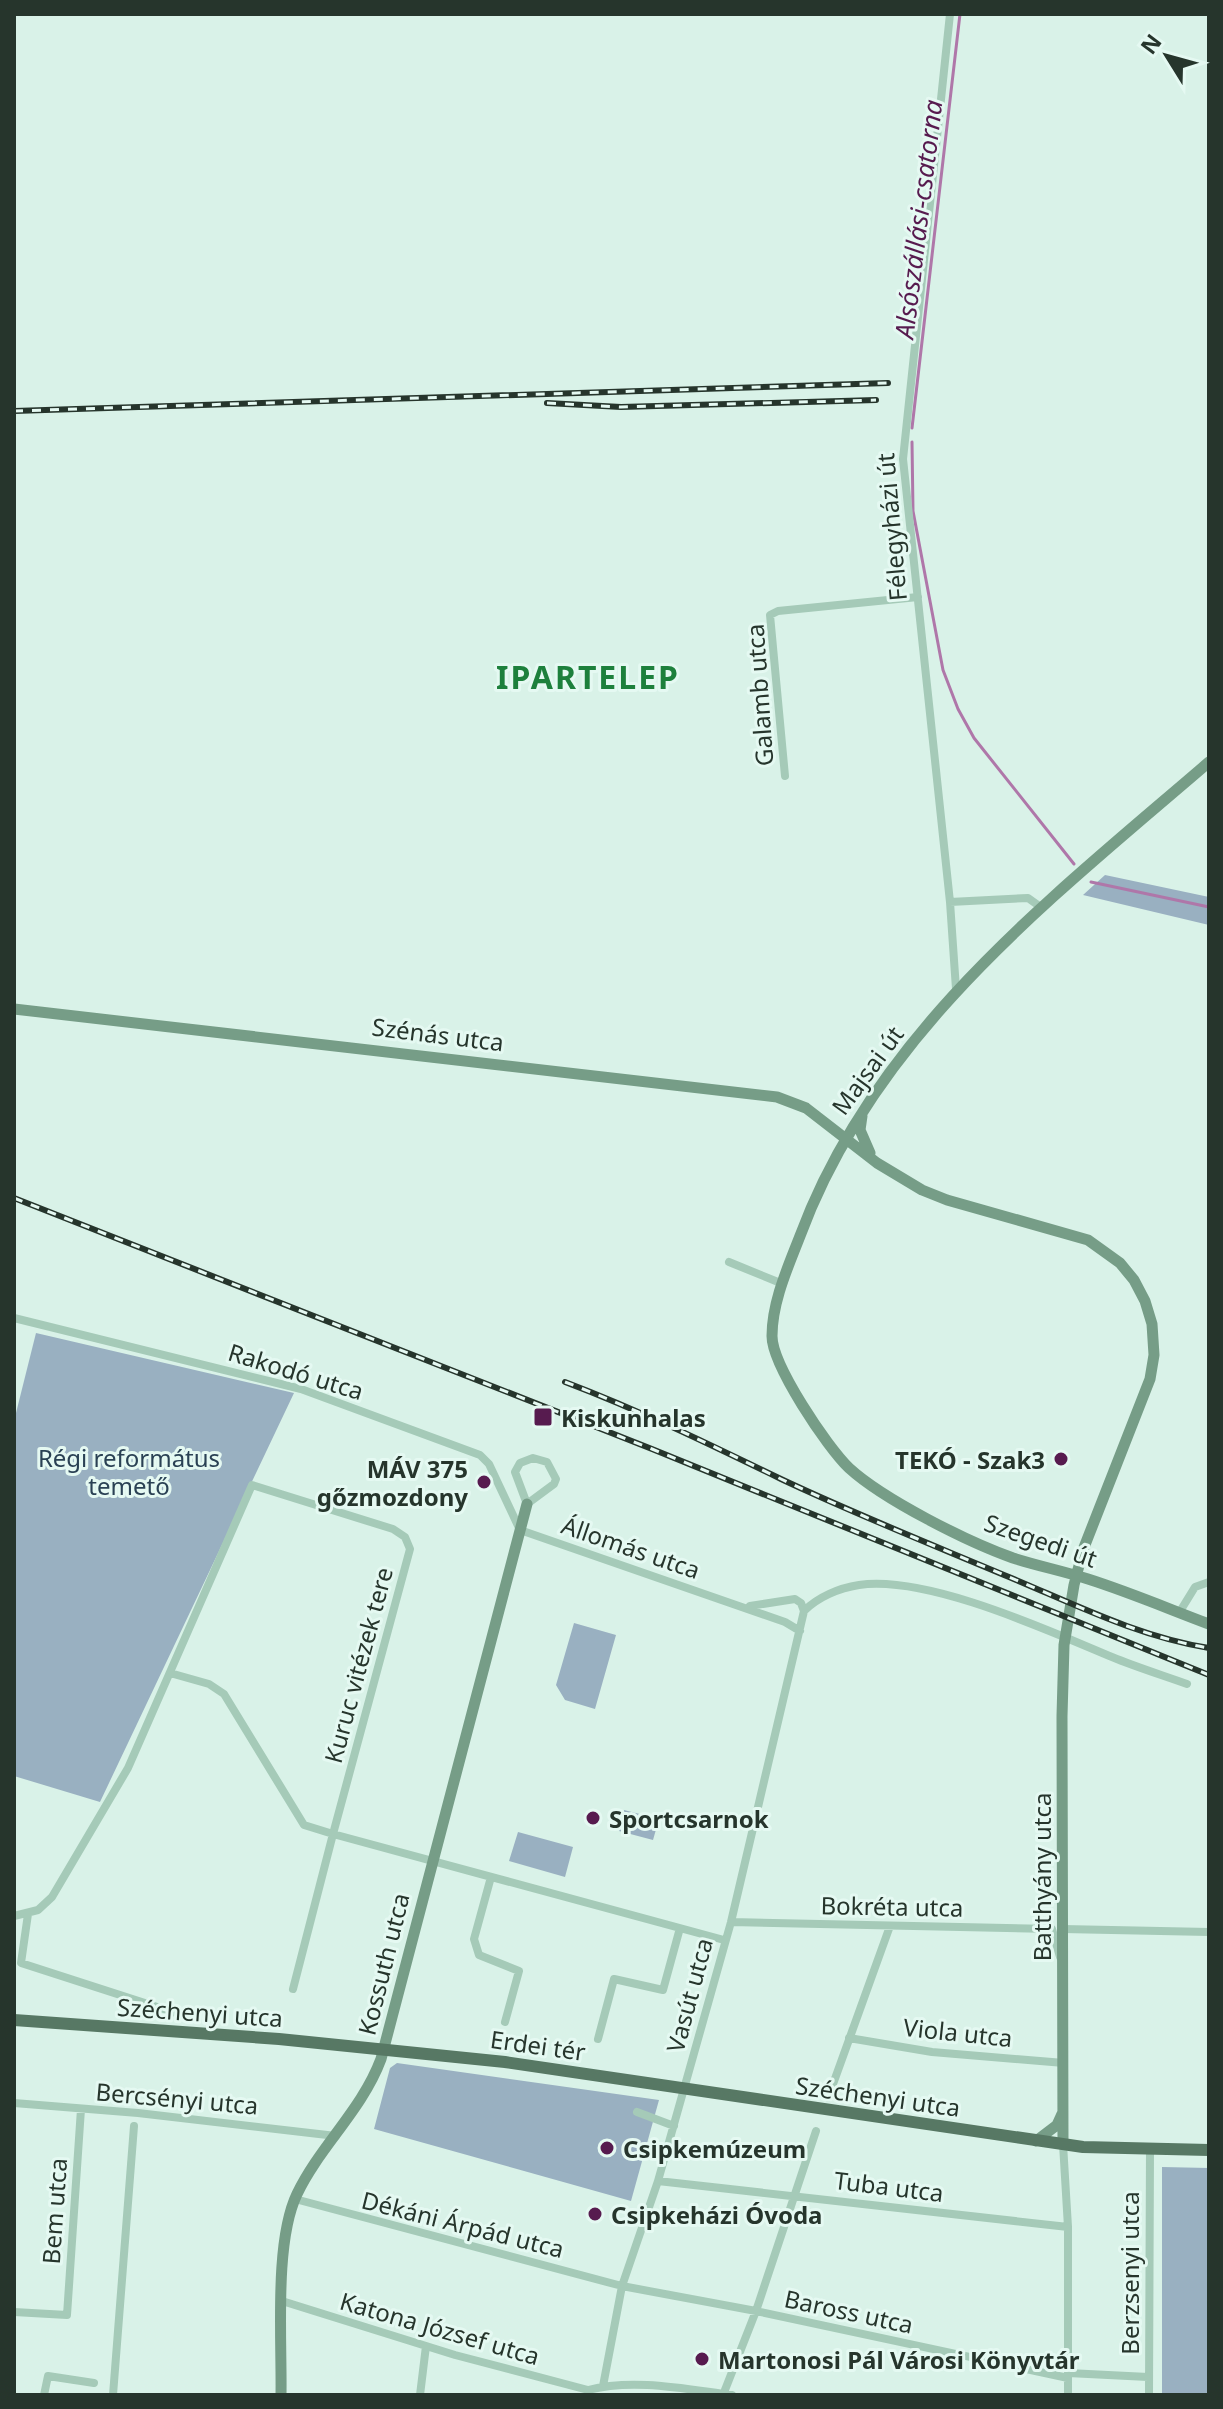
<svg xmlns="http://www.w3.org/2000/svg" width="1223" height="2409" viewBox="0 0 1223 2409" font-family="'Noto Sans',sans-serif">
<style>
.green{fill:#99b0c1}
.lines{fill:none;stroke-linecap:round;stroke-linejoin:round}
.stream{stroke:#af77a9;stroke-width:3}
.street{stroke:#a5cab8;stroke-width:8}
.secondary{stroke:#769d87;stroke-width:11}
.primary{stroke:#577864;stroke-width:12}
.rail-casing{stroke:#26352c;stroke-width:6}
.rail{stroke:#e5f9f2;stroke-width:3;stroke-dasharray:9;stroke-linecap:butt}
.poi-dot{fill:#571b4f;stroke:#e5f9f2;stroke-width:3}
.labels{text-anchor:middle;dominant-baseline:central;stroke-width:6;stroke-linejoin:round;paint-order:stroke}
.street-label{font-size:24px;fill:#26352c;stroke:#e5f9f2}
.poi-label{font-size:24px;font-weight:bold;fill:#26352c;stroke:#e5f9f2;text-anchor:start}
.park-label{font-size:24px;fill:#2a4154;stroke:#e5f9f2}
.water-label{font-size:26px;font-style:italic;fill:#571b4f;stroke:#e5f9f2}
.district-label{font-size:32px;font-weight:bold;letter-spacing:2px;fill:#1d803c;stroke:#e5f9f2}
</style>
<rect width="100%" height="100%" fill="#d9f2e8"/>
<path class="green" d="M1105 875 1209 897V925L1083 895Z
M36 1333 294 1393 100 1802 14 1776V1421Z
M574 1623 616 1635 595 1709 565 1700 556 1685Z
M624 1810 659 1819 653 1840 619 1831Z
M518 1832 573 1847 565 1877 509 1861Z
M397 2063 659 2100 631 2201 374 2129 390 2068Z
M1162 2167 1209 2168V2395H1162Z"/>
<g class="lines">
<path class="stream" d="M912 428 960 14
M912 442 913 511 943 670 958 709 974 738 1074 864
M1091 882 1209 907"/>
<path class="street" d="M950 14 903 459 950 902 956 989
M785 776 770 615 778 611 918 597
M950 902 1028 898 1042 908
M729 1262 783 1284
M14 1318 301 1389 480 1455 489 1464 520 1530 785 1622 800 1631
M533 1458 547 1462 556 1479 554 1484 527 1504 515 1472 520 1463Z
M750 1606 795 1599 801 1603 804 1611
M804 1611C818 1597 839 1588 859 1585 927 1575 1047 1630 1112 1657 1136 1667 1162 1675 1187 1684
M1179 1613 1195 1587 1209 1582
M491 1877 474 1939 479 1955 519 1971 505 2022
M28 1914 21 1963 179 2014
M14 1916 38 1910 52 1897 128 1768 252 1485 393 1529 405 1537 410 1549 333 1834 304 1825 224 1694 209 1684 170 1673
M731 1922 1052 1929 1060 1957
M1063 1929 1209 1932
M293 1989 333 1834 724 1940
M849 2038 932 2052 1064 2063
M598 2039 614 1979 663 1990 680 1928
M828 2098 890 1926
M14 2103 138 2113 336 2136
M637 2112 674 2126
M1063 2144 1068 2227V2395
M658 2181 1068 2227
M295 2199 622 2286 756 2311 1068 2378
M282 2301 455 2355 588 2390C634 2378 685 2389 732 2395
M14 2312 67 2315 81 2109
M1068 2373 1148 2377
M603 2386 622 2286 658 2181 731 1922 804 1611
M44 2395 48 2376 94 2383
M113 2395 134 2126
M420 2395 426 2346
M723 2395 756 2311 816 2131
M1149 2395 1150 2150"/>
<path class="secondary" d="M1209 762C1050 899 875 1033 800 1236 788 1267 772 1302 772 1336 772 1365 827 1447 849 1468 884 1500 968 1542 1013 1558 1038 1566 1063 1571 1088 1579 1129 1592 1169 1609 1209 1624
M14 1009 777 1097 806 1108 877 1163 922 1190 947 1200 1088 1240 1120 1263 1134 1280 1145 1301 1152 1324 1154 1355 1150 1379 1083 1550 1074 1585 1064 1645 1062 1716 1063 2144
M862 1116 860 1130 870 1153
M1036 2141 1057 2125 1062 2114
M281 2395C282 2340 274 2242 297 2194 320 2146 362 2110 381 2059L527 1504"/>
<path class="primary" d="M14 2020 279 2039 505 2062 1083 2147 1209 2150"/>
<defs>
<path id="rail" d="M547 403 621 407 876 400
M14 411 888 383
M14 1198 652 1449 1209 1675
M565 1382C639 1410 709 1444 781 1479 855 1514 933 1545 1009 1577 1074 1604 1139 1637 1209 1648"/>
</defs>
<use href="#rail" class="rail-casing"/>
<use href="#rail" class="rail"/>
</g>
<g class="poi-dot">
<rect x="533" y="1407" width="20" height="20" rx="4"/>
<circle cx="1061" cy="1459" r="8"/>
<circle cx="484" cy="1482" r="8"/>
<circle cx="593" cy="1818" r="8"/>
<circle cx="607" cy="2148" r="8"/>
<circle cx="595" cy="2214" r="8"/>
<circle cx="702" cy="2359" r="8"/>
</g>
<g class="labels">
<g class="street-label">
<text transform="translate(891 527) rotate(-95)">Félegyházi út</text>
<text transform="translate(759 695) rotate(-94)">Galamb utca</text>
<text transform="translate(438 1034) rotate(7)">Szénás utca</text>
<text transform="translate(867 1070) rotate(-54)">Majsai út</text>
<text transform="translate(296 1371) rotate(17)">Rakodó utca</text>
<text transform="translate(1041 1540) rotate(19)">Szegedi út</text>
<text transform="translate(631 1547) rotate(19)">Állomás utca</text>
<text transform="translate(358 1665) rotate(-75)">Kuruc vitézek tere</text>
<text transform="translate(1041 1877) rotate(-90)">Batthyány utca</text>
<text transform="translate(892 1906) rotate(1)">Bokréta utca</text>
<text transform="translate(383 1964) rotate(-76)">Kossuth utca</text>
<text transform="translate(689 1995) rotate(-75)">Vasút utca</text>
<text transform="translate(200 2012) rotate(4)">Széchenyi utca</text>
<text transform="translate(958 2032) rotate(6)">Viola utca</text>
<text transform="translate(538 2045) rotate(8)">Erdei tér</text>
<text transform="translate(878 2096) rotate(8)">Széchenyi utca</text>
<text transform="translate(177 2098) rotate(5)">Bercsényi utca</text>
<text transform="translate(889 2186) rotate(7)">Tuba utca</text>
<text transform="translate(54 2211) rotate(-86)">Bem utca</text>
<text transform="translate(463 2224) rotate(14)">Dékáni Árpád utca</text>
<text transform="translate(1129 2273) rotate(-90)">Berzsenyi utca</text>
<text transform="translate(849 2311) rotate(12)">Baross utca</text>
<text transform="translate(440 2328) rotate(16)">Katona József utca</text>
</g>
<g class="poi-label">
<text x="561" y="1417">Kiskunhalas</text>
<text x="1045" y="1459" text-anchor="end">TEKÓ - Szak3</text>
<text x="468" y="1468" text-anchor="end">MÁV 375<tspan x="468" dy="28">gőzmozdony</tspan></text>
<text x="609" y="1818">Sportcsarnok</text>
<text x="623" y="2148">Csipkemúzeum</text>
<text x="611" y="2214">Csipkeházi Óvoda</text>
<text x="718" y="2359">Martonosi Pál Városi Könyvtár</text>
</g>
<g class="park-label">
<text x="129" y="1457">Régi református<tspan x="129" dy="28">temető</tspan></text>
</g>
<g class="water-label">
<text transform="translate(918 219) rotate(-83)">Alsószállási-csatorna</text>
</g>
<g class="district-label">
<text x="588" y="676">IPARTELEP</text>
</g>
</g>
<rect width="1223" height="2409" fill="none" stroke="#26352c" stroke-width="32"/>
<g transform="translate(1167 56) rotate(307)" stroke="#e5f9f2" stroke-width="6" paint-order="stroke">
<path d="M0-6L14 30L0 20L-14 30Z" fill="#26352c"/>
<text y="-12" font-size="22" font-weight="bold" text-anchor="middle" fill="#26352c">N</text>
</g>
</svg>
